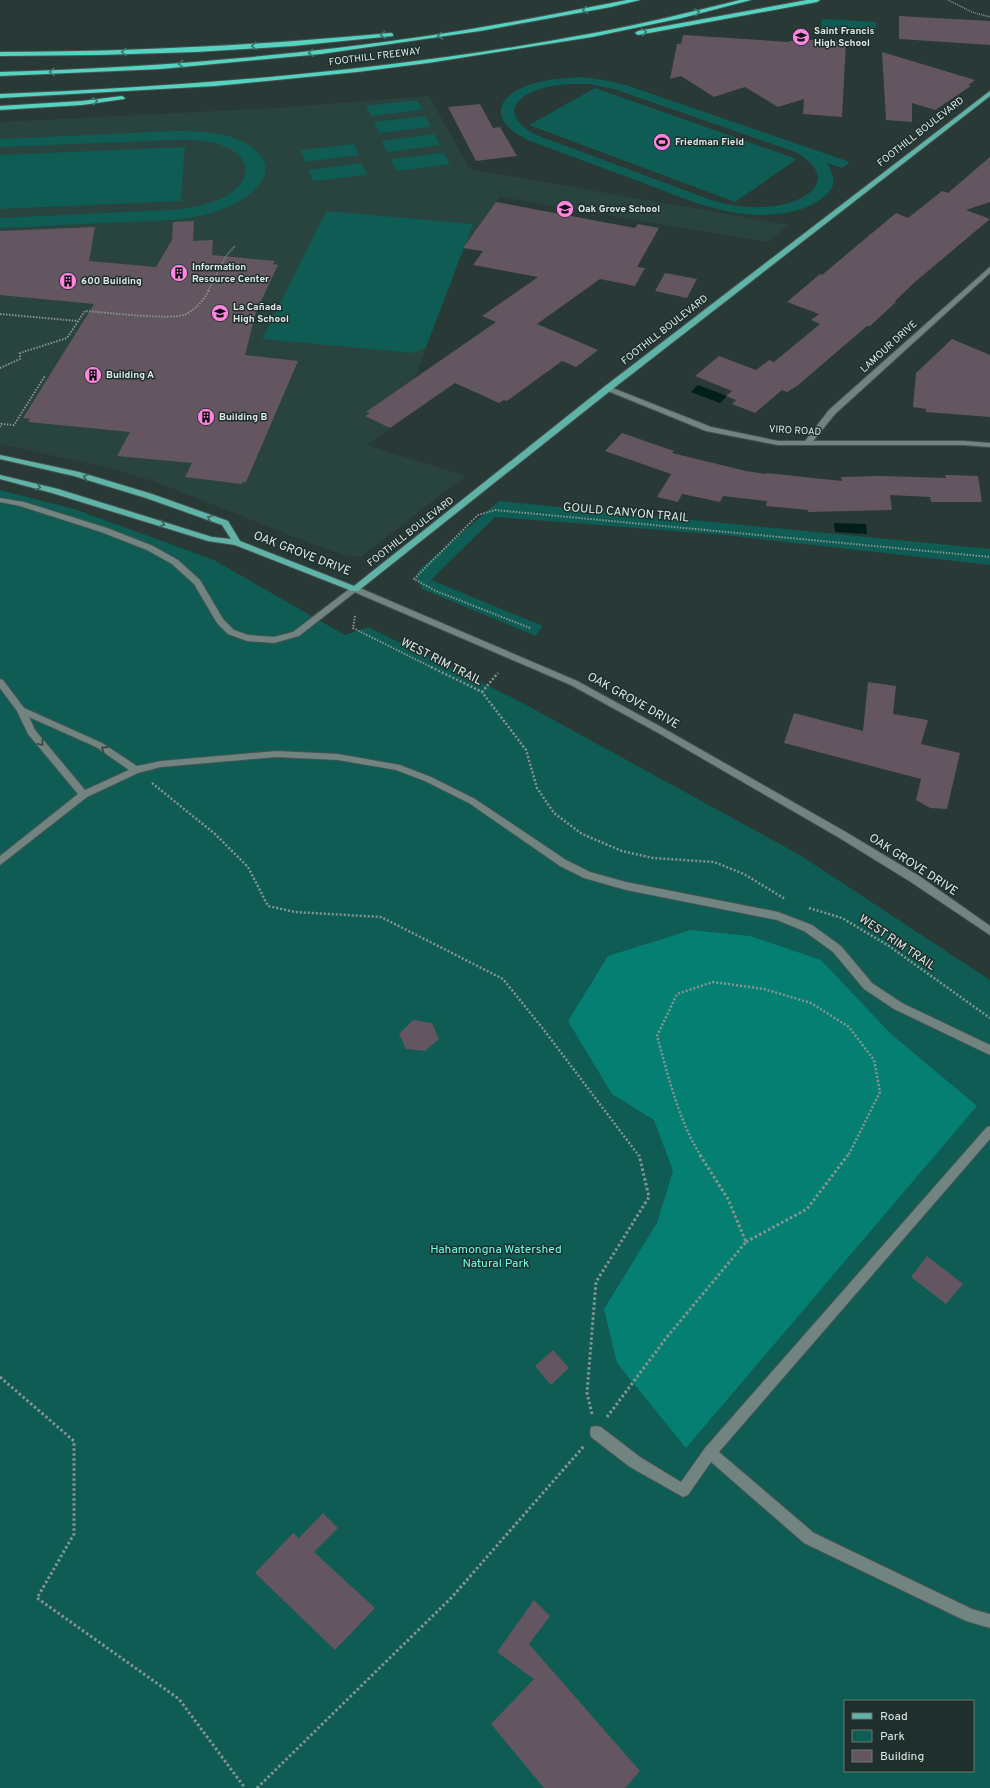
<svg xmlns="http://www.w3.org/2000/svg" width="990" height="1788" viewBox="0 0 990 1788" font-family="Overpass,sans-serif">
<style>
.built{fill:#29433f}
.green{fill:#0e5c53;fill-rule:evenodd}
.forest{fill:#047f72}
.water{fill:#001e1a}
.building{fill:#645660}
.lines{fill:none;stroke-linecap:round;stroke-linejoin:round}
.service-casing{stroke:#455452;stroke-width:2}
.minor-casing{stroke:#455452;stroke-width:2}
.tertiary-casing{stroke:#455452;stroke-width:2}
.primary-casing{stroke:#455452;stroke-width:2}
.motorway-casing{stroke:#455452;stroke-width:2}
.path-far3{stroke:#879492;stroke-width:1.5;stroke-dasharray:1 1;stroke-linecap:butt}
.path-far2{stroke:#879492;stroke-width:2;stroke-dasharray:1.5 1.5;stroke-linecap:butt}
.path-far1{stroke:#879492;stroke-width:2.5;stroke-dasharray:2 2;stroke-linecap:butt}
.path{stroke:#879492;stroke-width:3;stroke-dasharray:2.5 2.5;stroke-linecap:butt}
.service{fill:#718480;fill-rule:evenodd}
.minor{fill:#718480;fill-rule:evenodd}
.tertiary{fill:#718480;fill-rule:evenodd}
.primary{fill:#60b3a7;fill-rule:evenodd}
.motorway{fill:#55d3c1;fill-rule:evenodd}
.oneway{stroke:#37796f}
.oneway2{stroke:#38645d}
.oneway3{stroke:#334441}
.labels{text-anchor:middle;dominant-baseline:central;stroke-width:3;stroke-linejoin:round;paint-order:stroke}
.far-poi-label{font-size:10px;font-weight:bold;fill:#dfe9e7;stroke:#1e2f2c;text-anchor:start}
.far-street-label{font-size:10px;fill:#dfe9e7;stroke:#1e2f2c}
.street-label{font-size:12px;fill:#dfe9e7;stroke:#1e2f2c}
.park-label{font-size:12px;fill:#71fce8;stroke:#1e2f2c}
</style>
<rect width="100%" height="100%" fill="#283936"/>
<path class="built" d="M429 96 470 169 789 225 768 242 500 197 463 248 415 378 365 416 390 428 367 445 465 476 362 556 350 557 317 546 156 482 109 468 0 444V122L277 108Z"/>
<path class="green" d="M822 19 876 22 875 35 821 31Z
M581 77 604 80 626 85 850 162 842 168 827 163C836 178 837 188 821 199 811 207 797 211 785 213 731 222 681 197 633 179 598 166 564 154 530 141 488 122 493 95 535 83 550 79 565 78 581 77ZM570 84H590L617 90 795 152C839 176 812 201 775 206 754 209 732 206 711 200L539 136C519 127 501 109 528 94 541 87 556 85 570 84Z
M595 88 797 159 735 202 529 125Z
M417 100 422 110 371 116 366 106Z
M425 116 431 127 379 133 374 122Z
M175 131C200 131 228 132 249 145 293 174 240 205 212 213 184 221 154 221 124 222 83 224 41 226 0 228V218L169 210C193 208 227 203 242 182 246 175 247 167 243 161 230 140 196 139 175 140L0 147V139Z
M434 134 440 145 387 152 382 141Z
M354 144 359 155 305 162 301 150Z
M185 147 181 201 0 209V155Z
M444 153 450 164 396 171 391 159Z
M362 163 367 175 313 181 308 170Z
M326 211 473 224 426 347 413 353 262 339Z
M0 490 74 509 214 560 345 635 368 627 519 701 800 855 990 980V1788H0ZM845 1701H973V1771H845Z
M499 501 990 549V565L725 535 495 517 431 580 543 626 536 636 422 589 416 577 420 569Z"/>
<path class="forest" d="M691 930 750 936 821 960 891 1034 977 1106 686 1448 617 1363 604 1309 657 1223 673 1171 654 1120 612 1094 568 1021 608 956Z"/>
<path class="water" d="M698 385 727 396 720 403 691 392Z
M834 523 866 524 867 534 835 532Z"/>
<path class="building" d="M899 16 990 21V45L899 39Z
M683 35 789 42V41H799V39L846 42 842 117 803 114 804 99 778 107 745 87 714 97 681 76 670 79 677 44H681Z
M882 52 975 80 968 85 971 86 935 110 912 103V122L886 120Z
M480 104 493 128 500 127 517 156 476 161 448 107Z
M990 157V202L966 210 990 219 916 281 895 301 896 302 870 326H867L797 386 787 392 782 390 755 413 732 404 736 400 726 396 732 391 695 376 719 356 756 370 769 360 774 362 820 324 811 320 819 314 787 302 820 274 822 275 896 213 908 218 942 191 948 193Z
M496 202 635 228 638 224 659 228 637 267 645 268 635 286 600 279 537 324 598 350 576 367 562 361 507 401 504 400 499 403 455 383 390 428 365 416 370 413 366 412 496 322 482 316 538 277 473 265 483 251 463 248Z
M194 221 193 241 213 240 212 255 275 261 273 264 278 265 256 312 245 355 298 361 246 482H243L242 484 185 477 192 463 117 456 130 432 28 422 30 419 23 418 94 304 0 295V231L95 227 89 261 156 267 172 240 173 222Z
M665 273 697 279 687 298 655 291Z
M952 339 990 355V417L926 412V409L913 407 916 373Z
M622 433 674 451 672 453 746 471 765 474 766 473 842 481 841 477 880 476 946 478 945 475 978 476 982 502H931L930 497 890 495 892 510 808 512V510L766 506 767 501 723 496 720 502 682 494 678 502 657 497 671 474 605 451Z
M868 682 896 686 893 714 928 720 921 744 960 753 947 809 930 808 916 800 921 779 784 743 794 713 863 731Z
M413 1020 432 1023 439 1039 425 1051 406 1049 399 1034Z
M927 1256 963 1284 946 1304 911 1277Z
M553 1350 569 1368 551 1385 535 1366Z
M323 1513 338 1528 314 1552 375 1608 335 1650 255 1573 293 1533 299 1538Z
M534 1600 550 1616 529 1644 640 1771 625 1788H544L491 1724 534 1679 497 1652Z"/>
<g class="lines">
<defs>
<path id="service" d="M0 498 24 502 107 528 153 546 178 560 200 580 223 619 234 630 248 635 274 637 293 632 352 587H358L359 589 299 636 274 643 247 641 228 634 217 623 194 584 172 564 147 550 101 532 20 506 0 502Z
M0 679 3 680 24 708 102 743 137 766 161 761 276 751 338 754 400 765 431 777 475 799 566 860 590 872 626 882 778 912 812 925 841 946 872 983 902 1003 990 1045V1055L894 1009 864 989 833 952 804 931 777 920 626 890 584 878 560 866 469 803 425 781 396 770 338 760 276 757 161 767 138 773 87 797 0 865V856L78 794 28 734 17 711 0 688ZM29 717 96 747 129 770 85 790 35 730Z
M990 1126V1139L719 1452 814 1533 972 1609 990 1614V1628L966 1621 804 1543 711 1462 688 1495 683 1497 630 1467 591 1437 590 1432 591 1427 596 1426 601 1427 640 1457 681 1482 705 1448 986 1128Z"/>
<path id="minor" d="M990 267V273L835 414 813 441H963L990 443V447L963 445H778L706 431 603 389 610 387 711 427 778 441H805L829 410Z"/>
<path id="tertiary" d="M355 586 577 681 661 727 844 831 919 876 990 926V935L911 882 838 837 655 731 571 685 352 591V587Z"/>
<path id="primary" d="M990 91V96L610 391 358 591H352L235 545 208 541 52 493 0 479V475L58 489 212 537 231 539 222 525 146 498 74 476 0 459V455L79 472 152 494 228 521 240 541 354 586 604 387Z"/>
<path id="motorway" d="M627 0H640L611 7 480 31 321 54 161 69 0 76V72C143 68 286 57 427 36 494 26 561 13 627 0Z
M740 0H751L682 18 592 37 428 63 357 72 215 86 0 98V94C199 86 398 70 594 33 643 24 691 12 740 0Z
M807 0H820L817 2 638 35 635 33 638 31Z
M391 33 393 34V36L293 46 196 52 98 55 0 56V52C131 52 261 45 391 33Z
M122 96 125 98 124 99 82 105 0 110V106L82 101Z"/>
</defs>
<use href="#service" class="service-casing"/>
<use href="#minor" class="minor-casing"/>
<use href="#tertiary" class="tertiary-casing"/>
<use href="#primary" class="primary-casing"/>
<use href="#motorway" class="motorway-casing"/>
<path class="path-far3" d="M948 0 972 12 990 17
M208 291 226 256 235 246"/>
<path class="path-far2" d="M0 314 78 321
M0 368 20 359V353L67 338 85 311C104 312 173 321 186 314 197 308 203 301 209 290
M0 427 1 424 14 425 45 376
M355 616 353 628 433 668
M530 628 436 591 414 579 478 515 495 510 990 557"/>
<path class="path-far1" d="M431 667 482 692 526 750 537 788 554 813 582 834 622 851 653 858 714 862 744 874 785 899
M482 692 498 673
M152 783 215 834 248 867 268 906 295 912 381 917 503 979 544 1030 639 1156
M809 908 842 918 889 946 990 1018
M701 1156C679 1122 668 1075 657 1036L677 994 713 982 764 989 811 1003 849 1027 874 1060 880 1092 848 1156"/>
<path class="path" d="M700 1155 728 1199 746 1242
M746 1242 807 1209 848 1155
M0 1377 74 1441V1534L37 1598 179 1699 245 1788
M592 1414 587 1393 596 1282 649 1197 639 1155
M607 1417 667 1337 746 1242
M257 1788 452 1597 584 1446"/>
<use href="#service" class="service"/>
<use href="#minor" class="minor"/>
<use href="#tertiary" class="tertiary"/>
<use href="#primary" class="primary"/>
<use href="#motorway" class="motorway"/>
</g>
<defs><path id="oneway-chevron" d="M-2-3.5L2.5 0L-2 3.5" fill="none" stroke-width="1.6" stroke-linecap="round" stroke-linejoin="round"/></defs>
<g class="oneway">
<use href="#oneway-chevron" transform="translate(585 10) rotate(169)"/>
<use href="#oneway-chevron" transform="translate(697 12) rotate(-13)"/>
<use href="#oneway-chevron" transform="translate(644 32) rotate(-9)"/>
<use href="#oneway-chevron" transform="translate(383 35) rotate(174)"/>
<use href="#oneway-chevron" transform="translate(440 36) rotate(171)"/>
<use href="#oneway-chevron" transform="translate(254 46) rotate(176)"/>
<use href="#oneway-chevron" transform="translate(124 52) rotate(178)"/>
<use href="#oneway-chevron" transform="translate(311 53) rotate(173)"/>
<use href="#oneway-chevron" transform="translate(181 64) rotate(176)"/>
<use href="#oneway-chevron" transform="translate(52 72) rotate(177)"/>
<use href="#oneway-chevron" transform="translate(95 101) rotate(-8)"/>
</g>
<g class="oneway2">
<use href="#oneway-chevron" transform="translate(86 477) rotate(-164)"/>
<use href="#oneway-chevron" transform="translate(38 487) rotate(14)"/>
<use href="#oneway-chevron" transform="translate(210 518) rotate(-160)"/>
<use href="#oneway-chevron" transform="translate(162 524) rotate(18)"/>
</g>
<g class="oneway3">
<use href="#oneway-chevron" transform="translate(41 743) rotate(50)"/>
<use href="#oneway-chevron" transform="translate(104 749) rotate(-147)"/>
</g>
<defs>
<symbol id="school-disc" viewBox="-11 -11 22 22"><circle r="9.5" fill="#fe86e1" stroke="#1e2f2c"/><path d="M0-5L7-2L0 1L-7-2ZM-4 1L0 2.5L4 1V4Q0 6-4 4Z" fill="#111"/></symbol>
<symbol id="stadium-disc" viewBox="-11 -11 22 22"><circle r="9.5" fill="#fe86e1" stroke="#1e2f2c"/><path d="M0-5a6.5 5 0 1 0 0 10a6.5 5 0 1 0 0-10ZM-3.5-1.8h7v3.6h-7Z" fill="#111"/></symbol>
<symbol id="building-disc" viewBox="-11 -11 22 22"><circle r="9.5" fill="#fe86e1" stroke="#1e2f2c"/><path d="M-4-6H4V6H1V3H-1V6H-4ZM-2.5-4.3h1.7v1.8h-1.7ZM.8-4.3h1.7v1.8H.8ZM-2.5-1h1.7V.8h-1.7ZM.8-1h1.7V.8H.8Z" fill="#111"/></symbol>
</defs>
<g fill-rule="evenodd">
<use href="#school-disc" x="791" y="27" width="20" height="20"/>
<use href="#stadium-disc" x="652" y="132" width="20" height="20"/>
<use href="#school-disc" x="555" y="199" width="20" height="20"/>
<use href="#building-disc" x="169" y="263" width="20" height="20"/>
<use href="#building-disc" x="58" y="271" width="20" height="20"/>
<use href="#school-disc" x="210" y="303" width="20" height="20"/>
<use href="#building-disc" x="83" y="365" width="20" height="20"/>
<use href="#building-disc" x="196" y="407" width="20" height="20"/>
</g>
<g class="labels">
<g class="far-poi-label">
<text x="814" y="31">Saint Francis<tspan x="814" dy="12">High School</tspan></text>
<text x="675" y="142">Friedman Field</text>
<text x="578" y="209">Oak Grove School</text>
<text x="192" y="267">Information<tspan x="192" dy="12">Resource Center</tspan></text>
<text x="81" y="281">600 Building</text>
<text x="233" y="307">La Cañada<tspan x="233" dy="12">High School</tspan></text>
<text x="106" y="375">Building A</text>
<text x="219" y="417">Building B</text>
</g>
<g class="far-street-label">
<text transform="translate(375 57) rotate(-7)">FOOTHILL FREEWAY</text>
<text transform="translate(921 132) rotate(-38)">FOOTHILL BOULEVARD</text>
<text transform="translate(665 330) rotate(-38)">FOOTHILL BOULEVARD</text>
<text transform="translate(889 347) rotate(-42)">LAMOUR DRIVE</text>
<text transform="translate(795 431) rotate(3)">VIRO ROAD</text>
<text transform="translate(411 532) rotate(-38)">FOOTHILL BOULEVARD</text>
</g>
<g class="street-label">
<text transform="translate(626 513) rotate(5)">GOULD CANYON TRAIL</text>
<text transform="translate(302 554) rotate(21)">OAK GROVE DRIVE</text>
<text transform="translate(441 662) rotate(27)">WEST RIM TRAIL</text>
<text transform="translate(633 701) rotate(29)">OAK GROVE DRIVE</text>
<text transform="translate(913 865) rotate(33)">OAK GROVE DRIVE</text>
<text transform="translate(897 943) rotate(34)">WEST RIM TRAIL</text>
</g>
<g class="park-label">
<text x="496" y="1250">Hahamongna Watershed<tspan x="496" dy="14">Natural Park</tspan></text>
</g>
</g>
<rect x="844" y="1700" width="130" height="72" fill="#1e2f2c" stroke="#6b7977"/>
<rect x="852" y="1713" width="20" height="6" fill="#60b3a7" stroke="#6b7977"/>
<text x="880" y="1720" font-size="12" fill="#dfe9e7">Road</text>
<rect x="852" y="1730" width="20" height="12" fill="#0e5c53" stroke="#6b7977"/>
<text x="880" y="1740" font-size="12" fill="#dfe9e7">Park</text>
<rect x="852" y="1750" width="20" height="12" fill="#645660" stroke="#6b7977"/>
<text x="880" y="1760" font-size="12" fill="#dfe9e7">Building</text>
</svg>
